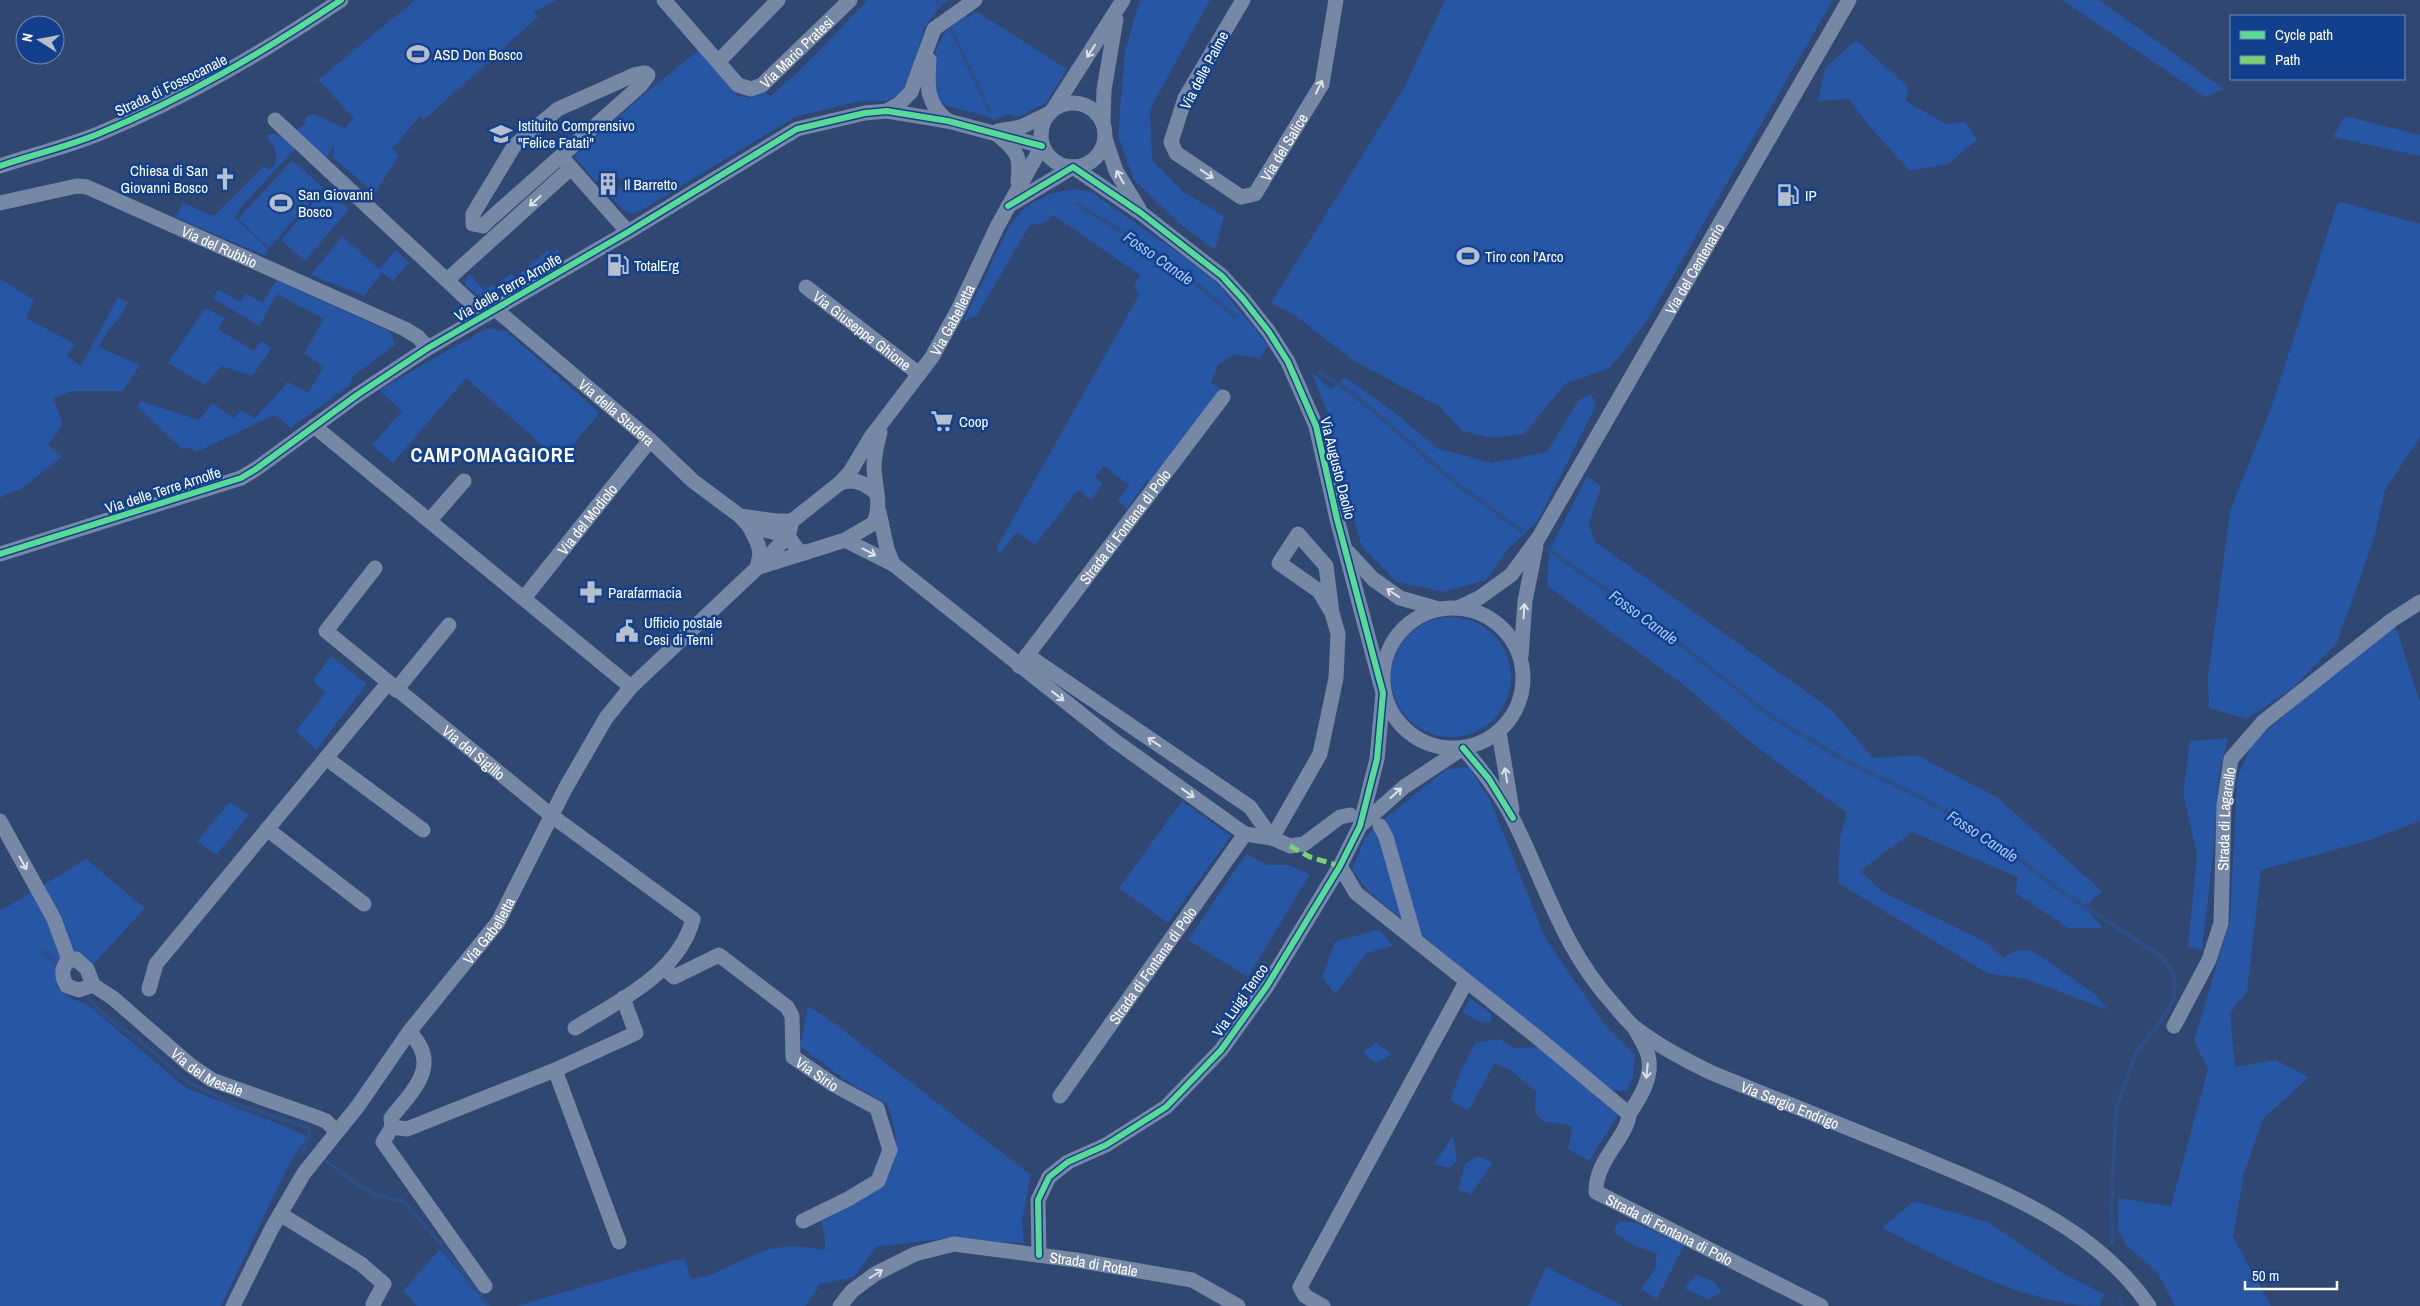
<svg xmlns="http://www.w3.org/2000/svg" width="2420" height="1306" viewBox="0 0 2420 1306" font-family="'Archivo Narrow',sans-serif">
<style>
.green{fill:#2656a4}
.lines{fill:none;stroke-linecap:round;stroke-linejoin:round}
.stream{stroke:#2e4e86;stroke-width:4}
.minor{stroke:#7688a5;stroke-width:15}
.quiet{stroke:#7cd36c;stroke-width:5;stroke-dasharray:10 5;stroke-linecap:butt}
.cycleway-casing{stroke:#13408d;stroke-width:9}
.cycleway{stroke:#5adb95;stroke-width:6}
.oneway{stroke:#dde1e8}
.labels{text-anchor:middle;dominant-baseline:central;stroke-width:5;stroke-linejoin:round;paint-order:stroke}
.street-label{font-size:15px;fill:#fff;stroke:#13408d}
.poi-label{font-size:15px;fill:#fff;stroke:#13408d;text-anchor:start}
.water-label{font-size:16px;font-style:italic;fill:#a8c7f8;stroke:#13408d}
.district-label{font-size:20px;font-weight:bold;letter-spacing:1px;fill:#fff;stroke:#13408d}
</style>
<rect width="100%" height="100%" fill="#2f4771"/>
<path class="green" d="M415 0H557L534 12 538 17 424 120 420 116 392 149 399 155 375 193 333 158 334 143 326 160 294 131 305 124 306 116 314 114 345 128 354 118 318 80Z
M868 0H949L941 5 924 28 913 71 907 85 898 95 887 101 856 102 795 117 647 207 633 214 623 210 611 197 625 185 618 176 615 179 608 172 596 182 574 156 649 90 699 50 738 96 751 98 764 92 771 96 801 69Z
M1140 0H1210L1150 109 1152 160 1182 191 1224 216 1215 250 1180 224 1134 180 1118 135 1125 51Z
M1445 0H1833L1647 321 1610 368 1565 384 1524 434 1491 438 1462 431 1440 407 1351 359 1296 316 1271 303 1404 88Z
M2062 0H2099L2224 89 2205 97Z
M976 11 1067 69 1046 103 1018 117 1008 114 993 120C976 109 953 112 937 100 931 61 931 42 962 15L969 17Z
M1856 40 1908 87 1906 101 1946 124 1965 121 1977 140 1948 164 1910 171 1867 124 1849 99 1818 101 1825 68Z
M2345 116 2420 135V156L2333 137Z
M275 134 285 138 295 149 242 206 235 218 268 249 265 256 175 217 183 203 214 216 264 166 270 170C282 157 275 149 266 135Z
M292 160 323 187 269 248 238 219Z
M325 189 349 209 305 261 281 240Z
M1073 189 1091 192 1189 260 1217 283 1268 345 1260 359 1235 354 1218 364 1211 383 1222 389 1151 484 1147 480 1127 509 1118 500 1129 485 1104 466 1095 477 1103 484 1091 500 1078 490 1035 545 1017 532 1000 554 996 549 1139 295 1134 286 1140 275 1053 215 1045 223 1030 225 977 315 963 322 1009 227 1024 208 1049 194Z
M2338 201 2420 224V437L2385 490 2374 538 2337 643 2293 688 2247 719 2209 708 2208 677 2230 511 2271 408Z
M342 236 379 269 396 250 409 263 393 281 382 273 364 296 311 275Z
M558 248 559 253 546 267 497 293 492 298 479 296 466 286 465 281 469 274 484 290 492 285 495 287 511 273 516 277 547 250 551 254Z
M0 279 34 300 26 318 75 344 67 356 81 366 118 297 128 303C120 320 106 330 99 347L140 365 123 391H72L53 398 63 424 48 445 62 457 21 489 0 497Z
M276 280 391 332 395 345 352 377 349 386 291 428 275 415 196 452 189 447 182 449 137 406 141 401 199 420 212 403 234 418 241 410 255 418 288 382 308 393 324 367 304 353 324 319 277 294 259 326 213 298 218 289 240 302 246 294 263 303Z
M205 308 225 318 218 329 254 351 261 341 272 348 252 376 222 366 205 385 168 363Z
M487 328 506 331 600 413 559 460 466 378 393 463 372 445 402 411 379 390Z
M1311 372 1331 389 1345 377 1394 412 1437 448 1492 463 1547 452 1578 401 1591 393 1596 406 1537 522 1508 549 1486 580 1444 592 1397 582 1362 547 1339 472 1326 408Z
M1587 476 1601 486 1589 522 1594 541 1832 710 1873 758 1917 755 1998 798 2102 891 2085 907 2103 928H2068L2015 893 2018 877 1912 832 1860 871 1883 892 1984 941 2004 958 2016 950 2033 951 2095 994 2108 1010 2026 979 1987 973 1838 883 1840 838 1847 813 1755 746 1680 682 1547 586 1549 551Z
M1391 677a60 60 0 1 1 120 0a60 60 0 1 1-120 0Z
M2396 627 2420 703V821L2367 841 2261 870 2247 992 2230 1012 2235 1067 2274 1060 2309 1077 2263 1119 2244 1173 2233 1237 2271 1306H2175L2158 1273 2126 1245 2118 1230V1198L2171 1206 2208 1069 2194 1041 2230 920 2237 778 2252 744 2350 657Z
M331 656 367 684 316 750 296 731 325 693 313 680Z
M2228 738 2219 775 2213 856 2202 950 2188 947 2197 854 2183 793 2190 741Z
M1469 767 1491 802 1545 938 1606 1026 1635 1055 1633 1078 1627 1091 1611 1090 1368 891 1352 870 1365 838 1385 818 1447 769Z
M1182 801 1231 836 1168 923 1119 888Z
M230 802 249 815 216 855 197 841Z
M1246 854 1268 865H1289L1310 874 1248 977 1188 940Z
M86 859 145 908 91 967 62 957 55 971 57 987 70 998 87 1004 186 1088 282 1125 307 1137 290 1163 221 1306H0V911Z
M1379 929 1393 946 1367 953 1335 994 1322 977 1335 942Z
M1470 998 1492 1015 1491 1023 1477 1021 1463 1012Z
M808 1006 830 1020 1031 1175 1022 1221 1024 1243 943 1239 876 1247 854 1277 820 1284 806 1306H516L672 1261 684 1259 691 1279 710 1275 768 1249 795 1246 825 1250V1238L821 1221C881 1191 912 1179 888 1105L848 1082 800 1046Z
M1500 1039 1513 1048 1539 1047 1618 1115 1589 1161 1568 1149 1572 1126 1542 1121 1535 1113 1536 1091 1510 1070 1495 1063 1468 1111 1450 1100 1460 1073 1475 1043Z
M1376 1043 1392 1054 1376 1064 1363 1052Z
M1453 1136 1457 1161 1449 1168 1434 1164Z
M1478 1156 1493 1163 1471 1194 1458 1190 1465 1164Z
M1914 1201 1990 1223 2064 1274 2104 1294 2100 1306C2026 1306 1947 1261 1882 1228Z
M1618 1221 1636 1223 1684 1245 1657 1299 1641 1289 1655 1269 1657 1253 1637 1247 1614 1233Z
M440 1249 488 1306H417L403 1291Z
M1546 1267 1624 1306H1528Z
M1696 1275 1713 1281 1722 1292 1708 1299 1684 1288Z"/>
<g class="lines">
<path class="stream" d="M937 0V1
M952 31 989 110
M1077 204 1171 263 1236 317
M1320 373 1354 394 1458 485 1521 530
M1548 549 1651 621 1772 717 1846 761 1926 800 1991 838 2065 894 2161 956 2174 974V998L2163 1018 2136 1053 2116 1109 2111 1215 2113 1244
M44 952 55 963
M88 998 103 1014 143 1043 189 1083 230 1102 309 1128 310 1134 303 1151 311 1155
M327 1162 358 1185 375 1194 404 1202 439 1242 489 1306
M2121 1300 2122 1306"/>
<g class="minor">
<path id="s1" d="M664 0 738 85 751 89 762 85 850 0"/>
<path id="s2" d="M1243 0 1185 98 1171 142 1176 153 1241 197 1255 194 1322 84 1336 0"/>
<path d="M929 60C927 86 926 104 948 121"/>
<path d="M719 61 778 0"/>
<path d="M645 73 648 75 640 86 490 219 483 226 473 224V214L514 146 558 109 634 75Z"/>
<circle cx="1073" cy="135" r="32"/>
<path d="M1054 108 1123 0"/>
<path d="M887 111 899 104 911 92 934 29 975 0"/>
<path d="M275 120 484 315"/>
<path d="M1103 122 1104 90 1116 19"/>
<path d="M998 131 1021 127 1048 114"/>
<path d="M999 136C1018 152 1021 157 1018 182"/>
<path d="M1105 138 1116 171 1139 209"/>
<path d="M564 160 628 232"/>
<path d="M0 166C32 155 66 147 98 134 185 98 262 53 341 0"/>
<path id="s3" d="M0 203 77 186 87 187 405 329 418 337 428 348"/>
<path d="M1008 206 1073 167 1141 213 1222 276 1243 299 1269 332 1288 362 1316 426 1337 519 1383 693 1377 759 1360 826 1340 866 1267 986 1221 1050 1166 1107 1106 1145 1068 1162 1049 1177 1038 1200 1039 1255"/>
<path d="M447 280 571 168"/>
<path id="s4" d="M806 287 919 374"/>
<path id="s5" d="M494 308 650 440 693 481 740 516 749 526 758 544 760 554 757 568"/>
<path d="M314 426 631 687"/>
<path d="M840 483C855 477 867 484 877 494"/>
<path d="M879 512 887 549 893 564"/>
<path d="M740 516 776 521H792"/>
<path d="M430 520 464 481"/>
<path d="M749 526 788 536"/>
<path d="M845 540 893 564 1115 741 1245 834 1272 838 1290 846 1304 844 1340 817 1350 815"/>
<path id="s6" d="M805 553 797 549 788 536 792 521 840 483 850 472 871 437 932 357 958 310 997 227 1042 146"/>
<path d="M1349 553 1373 579 1400 598 1439 609"/>
<path d="M0 554 241 478 256 469 357 395 428 348 628 232 797 129 865 113 887 111 948 121 1042 146"/>
<path d="M759 567 845 540 874 523C882 504 875 488 874 468 874 455 877 444 880 432"/>
<path id="s7" d="M375 568 326 631 552 816 693 919C679 973 619 1001 575 1028"/>
<path id="s8" d="M524 598 650 440"/>
<circle cx="1453" cy="678" r="70"/>
<path id="s9" d="M1458 608 1479 598 1511 575 1539 537 1849 0"/>
<path d="M1027 655 1250 807 1272 838"/>
<path d="M1521 656 1525 601 1536 546"/>
<path id="s10" d="M1019 666 1223 397"/>
<path d="M396 690 449 625"/>
<path d="M1499 732 1512 810"/>
<path d="M326 758 423 830"/>
<path d="M0 821 54 919 69 960"/>
<path id="s11" d="M1360 826 1404 787 1463 748C1482 770 1500 793 1513 819 1546 885 1562 948 1614 1005 1620 1012 1627 1021 1634 1027 1658 1046 1685 1060 1712 1073 1778 1100 1844 1126 1910 1153 1998 1190 2093 1224 2149 1306"/>
<path d="M1380 826 1386 837 1415 939"/>
<path d="M267 829 364 904"/>
<path d="M1272 838 1320 754 1336 678 1338 634 1332 613 1319 591 1279 563 1298 534 1326 566 1332 613"/>
<path id="s12" d="M1340 866 1356 893 1538 1038 1629 1114C1628 1137 1595 1160 1596 1192L1821 1306"/>
<path id="s13" d="M664 968 674 977 719 955 787 1007 792 1016 793 1057 834 1085 877 1108 890 1150 878 1181 848 1199 803 1221"/>
<path id="s14" d="M93 985 79 990 67 986C60 975 61 961 76 959L87 969 93 985 113 998 190 1065 212 1080 316 1117 326 1121 337 1132"/>
<path d="M149 989 156 964 388 683"/>
<path id="s15" d="M2174 1026 2209 960 2221 923 2224 805 2231 759 2263 722 2392 620 2420 602"/>
<path d="M409 1032C443 1065 412 1091 391 1118L392 1127 407 1129 555 1070 636 1033 623 998"/>
<path d="M555 1070 619 1242"/>
<path id="s16" d="M1060 1096 1245 834"/>
<path d="M1629 1114C1640 1098 1654 1076 1648 1055 1646 1046 1639 1037 1635 1029"/>
<path d="M392 1127 383 1142 485 1286"/>
<path d="M280 1214 361 1264 384 1284 373 1304"/>
<path id="s17" d="M233 1306 272 1228 304 1173 358 1106 409 1032 498 922 565 789 606 718 631 687 757 568 788 536"/>
<path id="s18" d="M840 1306 852 1291 875 1274 915 1254 954 1244 1076 1260 1192 1280 1238 1306"/>
<path d="M1323 1306 1305 1296 1300 1287 1466 982"/>
</g>
<path class="quiet" d="M1290 846 1310 857 1340 866"/>
<defs>
<path id="cycleway" d="M0 166C32 155 66 147 98 134 185 98 262 53 341 0
M1008 206 1073 167 1141 213 1222 276 1243 299 1269 332 1288 362 1316 426 1337 519 1383 693 1377 759 1360 826 1340 866 1267 986 1221 1050 1166 1107 1106 1145 1068 1162 1049 1177 1038 1200 1039 1255
M0 554 241 478 256 469 357 395 428 348 628 232 797 129 865 113 887 111 948 121 1042 146
M1463 748 1489 779 1513 818"/>
</defs>
<use href="#cycleway" class="cycleway-casing"/>
<use href="#cycleway" class="cycleway"/>
</g>
<defs><path id="oneway-shaft" d="M-6 0H5M1.5-3L5.5 0L1.5 3" fill="none" stroke-width="1.6" stroke-linecap="round" stroke-linejoin="round" transform="scale(1.25)"/></defs>
<g class="oneway">
<use href="#oneway-shaft" transform="translate(1091 51) rotate(123)"/>
<use href="#oneway-shaft" transform="translate(1319 87) rotate(-65)"/>
<use href="#oneway-shaft" transform="translate(1207 174) rotate(34)"/>
<use href="#oneway-shaft" transform="translate(1120 177) rotate(-119)"/>
<use href="#oneway-shaft" transform="translate(535 201) rotate(138)"/>
<use href="#oneway-shaft" transform="translate(869 552) rotate(28)"/>
<use href="#oneway-shaft" transform="translate(1393 593) rotate(-146)"/>
<use href="#oneway-shaft" transform="translate(1524 611) rotate(-86)"/>
<use href="#oneway-shaft" transform="translate(1058 696) rotate(38)"/>
<use href="#oneway-shaft" transform="translate(1154 742) rotate(-146)"/>
<use href="#oneway-shaft" transform="translate(1506 775) rotate(-99)"/>
<use href="#oneway-shaft" transform="translate(1188 793) rotate(36)"/>
<use href="#oneway-shaft" transform="translate(1396 793) rotate(-42)"/>
<use href="#oneway-shaft" transform="translate(23 863) rotate(61)"/>
<use href="#oneway-shaft" transform="translate(1647 1071) rotate(96)"/>
<use href="#oneway-shaft" transform="translate(876 1274) rotate(-32)"/>
</g>
<defs>
<symbol id="stadium-bare" viewBox="-9 -9 18 18"><path d="M0-5a6.5 5 0 1 0 0 10a6.5 5 0 1 0 0-10ZM-3.5-1.8h7v3.6h-7Z" fill="#b6bfcd" stroke="#13408d" stroke-width="2.5" paint-order="stroke"/></symbol>
<symbol id="school-bare" viewBox="-9 -9 18 18"><path d="M0-5L7-2L0 1L-7-2ZM-4 1L0 2.5L4 1V4Q0 6-4 4Z" fill="#b6bfcd" stroke="#13408d" stroke-width="2.5" paint-order="stroke"/></symbol>
<symbol id="church-bare" viewBox="-9 -9 18 18"><path d="M-1.2-6h2.4v3.5h3.3v2.4h-3.3V6h-2.4V-.1h-3.3v-2.4h3.3Z" fill="#b6bfcd" stroke="#13408d" stroke-width="2.5" paint-order="stroke"/></symbol>
<symbol id="building-bare" viewBox="-9 -9 18 18"><path d="M-4-6H4V6H1V3H-1V6H-4ZM-2.5-4.3h1.7v1.8h-1.7ZM.8-4.3h1.7v1.8H.8ZM-2.5-1h1.7V.8h-1.7ZM.8-1h1.7V.8H.8Z" fill="#b6bfcd" stroke="#13408d" stroke-width="2.5" paint-order="stroke"/></symbol>
<symbol id="fuel-bare" viewBox="-9 -9 18 18"><path d="M-5.5-6h7V0h2V4h1.3V-2.5L3-4.5l.8-.8L6-3V5H2.5V1h-1V6h-7ZM-4.2-4.7v3.2H.2V-4.7Z" fill="#b6bfcd" stroke="#13408d" stroke-width="2.5" paint-order="stroke"/></symbol>
<symbol id="supermarket-bare" viewBox="-9 -9 18 18"><path d="M-6-5.5h2.5l.6 2H6L4.5 2H-2.5L-4.4-4H-6ZM-1.5 3.2a1.3 1.3 0 1 0 .1 0ZM3 3.2a1.3 1.3 0 1 0 .1 0Z" fill="#b6bfcd" stroke="#13408d" stroke-width="2.5" paint-order="stroke"/></symbol>
<symbol id="pharmacy-bare" viewBox="-9 -9 18 18"><path d="M-2-6h4v4h4v4h-4v4h-4v-4h-4v-4h4Z" fill="#b6bfcd" stroke="#13408d" stroke-width="2.5" paint-order="stroke"/></symbol>
<symbol id="civic-bare" viewBox="-9 -9 18 18"><path d="M-.6-6.5H3V-4.5H.6V-3L4-1V1h2V6H-6V1h2V-1L-.6-3ZM-1.2 2.5V6h2.4V2.5Z" fill="#b6bfcd" stroke="#13408d" stroke-width="2.5" paint-order="stroke"/></symbol>
</defs>
<g fill-rule="evenodd">
<use href="#stadium-bare" x="402" y="38" width="32" height="32"/>
<use href="#school-bare" x="485" y="118" width="32" height="32"/>
<use href="#church-bare" x="209" y="163" width="32" height="32"/>
<use href="#building-bare" x="592" y="168" width="32" height="32"/>
<use href="#fuel-bare" x="1772" y="179" width="32" height="32"/>
<use href="#stadium-bare" x="265" y="187" width="32" height="32"/>
<use href="#stadium-bare" x="1452" y="240" width="32" height="32"/>
<use href="#fuel-bare" x="602" y="249" width="32" height="32"/>
<use href="#supermarket-bare" x="926" y="405" width="32" height="32"/>
<use href="#pharmacy-bare" x="575" y="576" width="32" height="32"/>
<use href="#civic-bare" x="611" y="615" width="32" height="32"/>
</g>
<g class="labels">
<g class="street-label">
<text stroke="none"><textPath href="#s1" startOffset="186">Via Mario Pratesi</textPath></text>
<text transform="translate(1204 70) rotate(-62)">Via delle Palme</text>
<text transform="translate(171 85) rotate(-26)">Strada di Fossocanale</text>
<text stroke="none"><textPath href="#s2" startOffset="320">Via del Salice</textPath></text>
<text stroke="none"><textPath href="#s3" startOffset="234">Via del Rubbio</textPath></text>
<text stroke="none"><textPath href="#s9" startOffset="420">Via del Centenario</textPath></text>
<text transform="translate(508 287) rotate(-30)">Via delle Terre Arnolfe</text>
<text stroke="none"><textPath href="#s6" startOffset="300">Via Gabelletta</textPath></text>
<text stroke="none"><textPath href="#s4" startOffset="71">Via Giuseppe Ghione</textPath></text>
<text stroke="none"><textPath href="#s5" startOffset="161">Via della Stadera</textPath></text>
<text transform="translate(1338 468) rotate(76)">Via Augusto Daolio</text>
<text transform="translate(163 490) rotate(-18)">Via delle Terre Arnolfe</text>
<text stroke="none"><textPath href="#s8" startOffset="101">Via del Modiolo</textPath></text>
<text stroke="none"><textPath href="#s10" startOffset="175">Strada di Fontana di Polo</textPath></text>
<text stroke="none"><textPath href="#s7" startOffset="271">Via del Sigillo</textPath></text>
<text stroke="none"><textPath href="#s15" startOffset="218">Strada di Lagarello</textPath></text>
<text stroke="none"><textPath href="#s17" startOffset="456">Via Gabelletta</textPath></text>
<text stroke="none"><textPath href="#s16" startOffset="160">Strada di Fontana di Polo</textPath></text>
<text transform="translate(1240 1000) rotate(-55)">Via Luigi Tenco</text>
<text stroke="none"><textPath href="#s14" startOffset="239">Via del Mesale</textPath></text>
<text stroke="none"><textPath href="#s13" startOffset="230">Via Sirio</textPath></text>
<text stroke="none"><textPath href="#s11" startOffset="634">Via Sergio Endrigo</textPath></text>
<text stroke="none"><textPath href="#s12" startOffset="551">Strada di Fontana di Polo</textPath></text>
<text stroke="none"><textPath href="#s18" startOffset="274">Strada di Rotale</textPath></text>
</g>
<g class="poi-label">
<text x="434" y="54">ASD Don Bosco</text>
<text x="518" y="125">Istituito Comprensivo<tspan x="518" dy="17">"Felice Fatati"</tspan></text>
<text x="208" y="170" text-anchor="end">Chiesa di San<tspan x="208" dy="17">Giovanni Bosco</tspan></text>
<text x="624" y="184">Il Barretto</text>
<text x="298" y="194">San Giovanni<tspan x="298" dy="17">Bosco</tspan></text>
<text x="1805" y="195">IP</text>
<text x="1485" y="256">Tiro con l'Arco</text>
<text x="634" y="265">TotalErg</text>
<text x="959" y="421">Coop</text>
<text x="608" y="592">Parafarmacia</text>
<text x="644" y="622">Ufficio postale<tspan x="644" dy="17">Cesi di Terni</tspan></text>
</g>
<g class="water-label">
<text transform="translate(1159 258) rotate(35)">Fosso Canale</text>
<text transform="translate(1644 617) rotate(36)">Fosso Canale</text>
<text transform="translate(1983 836) rotate(33)">Fosso Canale</text>
</g>
<g class="district-label">
<text x="493" y="454">CAMPOMAGGIORE</text>
</g>
</g>
<rect x="2230" y="15" width="175" height="65" fill="#13408d" stroke="#718cbb"/>
<rect x="2240" y="31" width="25" height="8" fill="#5adb95" stroke="#718cbb"/>
<text x="2275" y="40" font-size="15" fill="#ffffff">Cycle path</text>
<rect x="2240" y="56" width="25" height="8" fill="#7cd36c" stroke="#718cbb"/>
<text x="2275" y="65" font-size="15" fill="#ffffff">Path</text>
<g transform="translate(40 40) rotate(281)"><circle r="24" fill="#13408d" stroke="#718cbb"/>
<path d="M0-4L9 19L0 12L-9 19Z" fill="#b6bfcd"/>
<text y="-8" font-size="14" font-weight="bold" text-anchor="middle" fill="#ffffff">N</text>
</g>
<path d="M2245 1281v8h92v-8" fill="none" stroke="#ffffff" stroke-width="2.5"/>
<text x="2252" y="1281" font-size="15" fill="#ffffff" stroke="#13408d" stroke-width="4" paint-order="stroke">50 m</text>
</svg>
